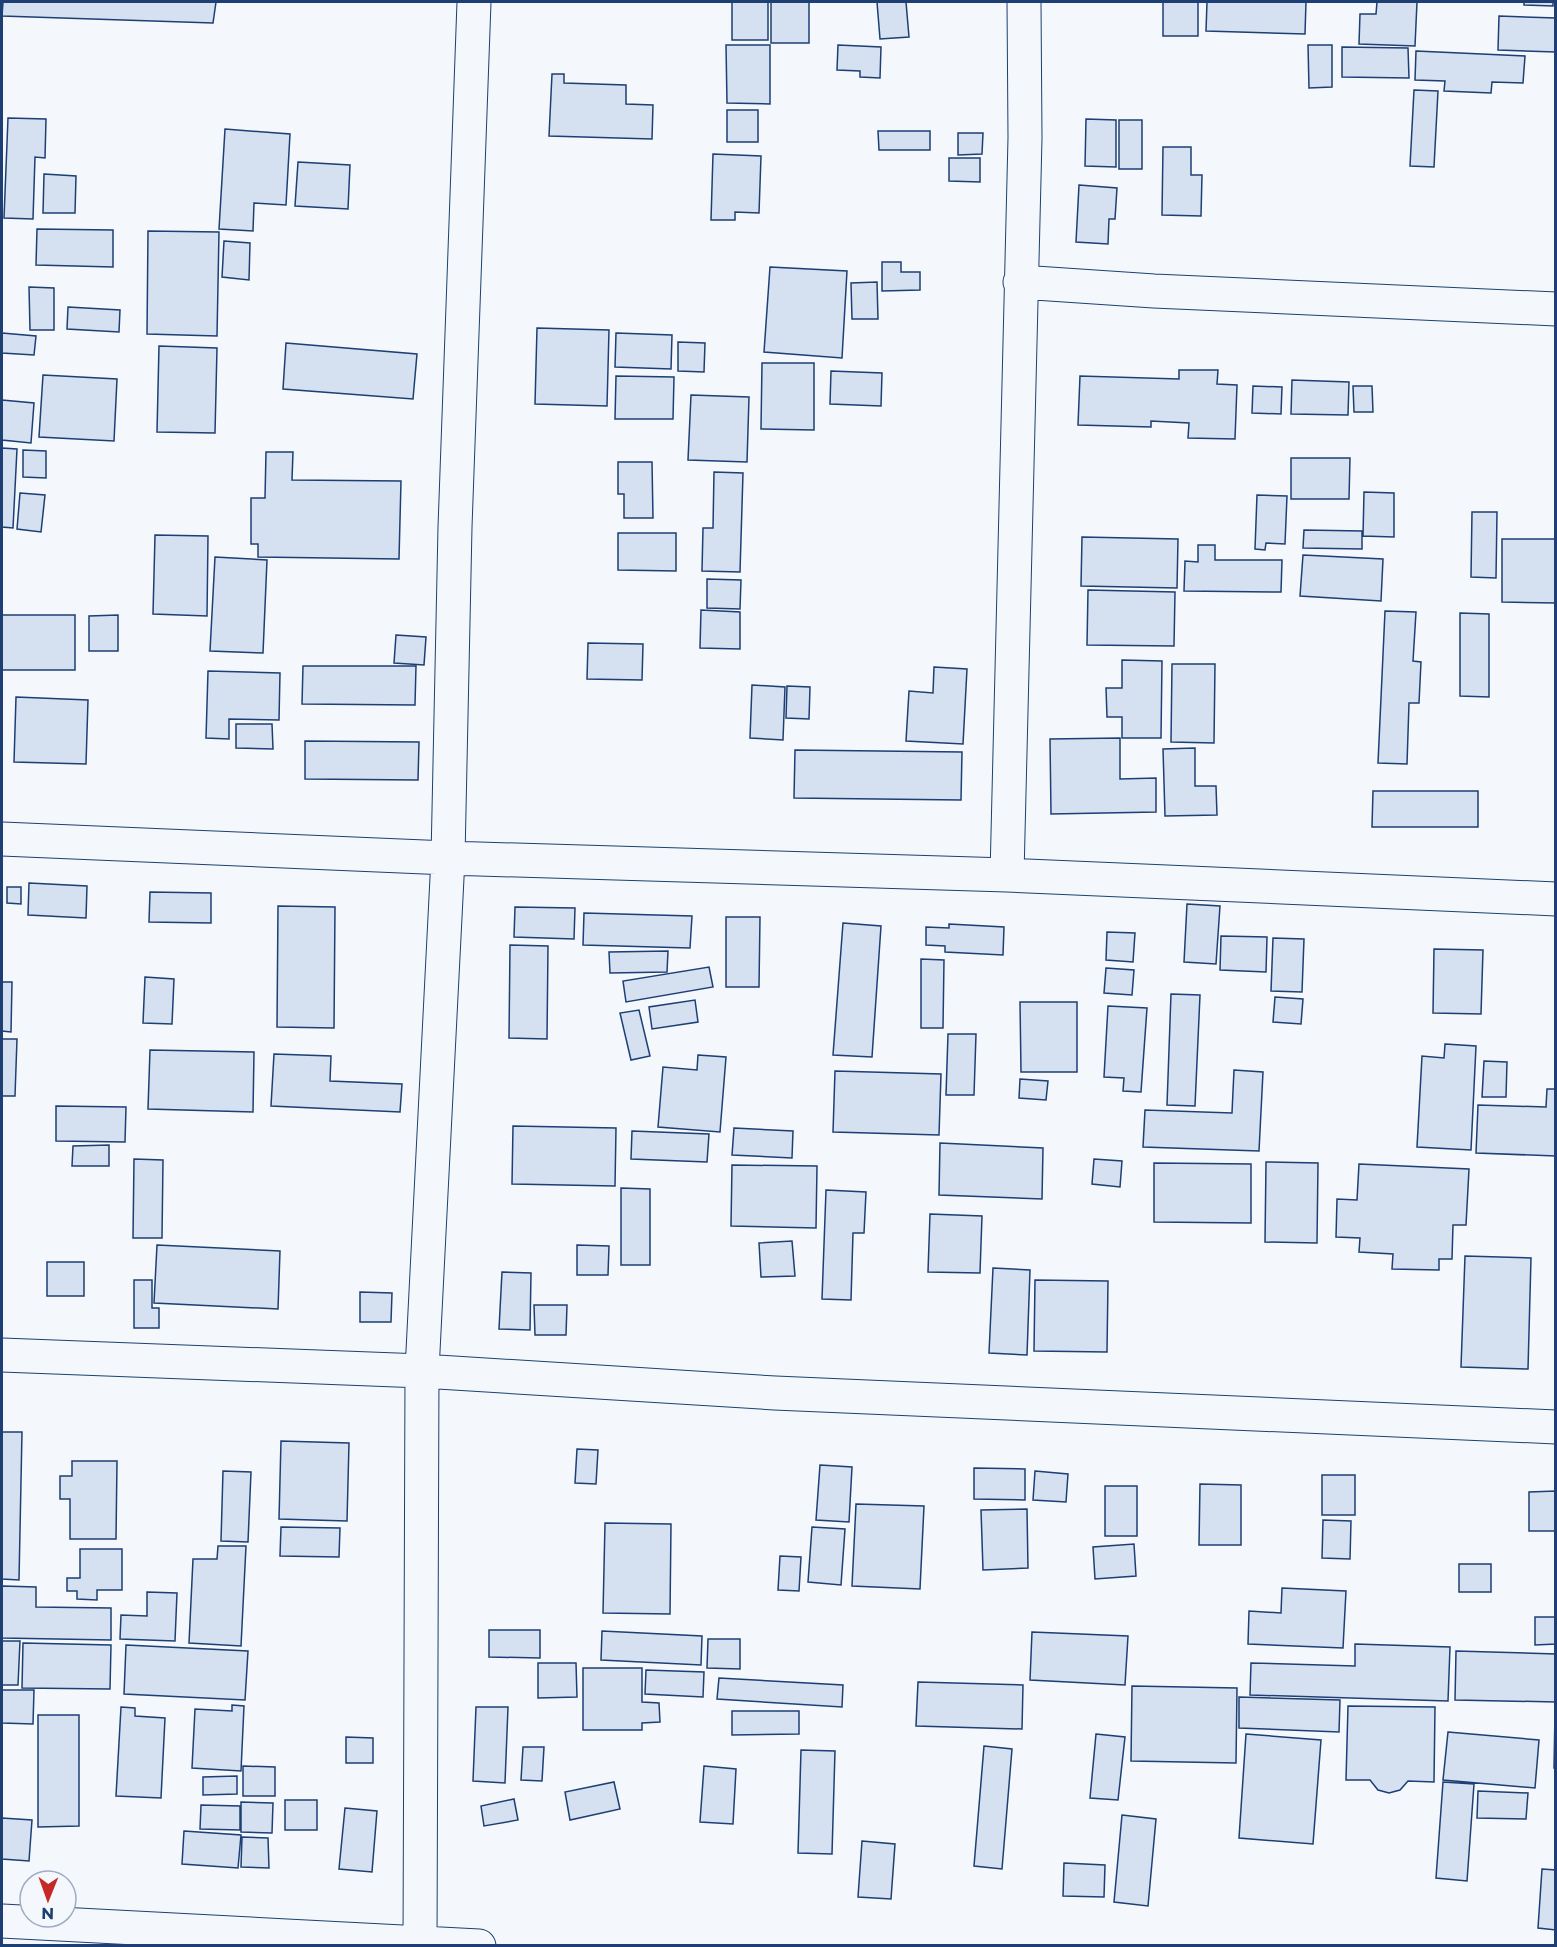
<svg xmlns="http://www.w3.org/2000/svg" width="1557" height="1947" viewBox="0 0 1557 1947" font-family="Montserrat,sans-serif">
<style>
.building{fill:#d5e0f0;stroke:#1d3f73;stroke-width:1.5}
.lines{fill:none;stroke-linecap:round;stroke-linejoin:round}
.minor-casing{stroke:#1d3f73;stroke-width:35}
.minor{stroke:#f4f7fb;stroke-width:33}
</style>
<rect width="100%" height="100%" fill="#f4f7fb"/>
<path class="building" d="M3 2H216L213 23 2 16Z
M732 2H768V40H732Z
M771 2H809V43H771Z
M877 2H906L909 37 880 39Z
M1163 2H1198V36H1163Z
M1207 2H1306L1305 34 1206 31Z
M1377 2H1417L1415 46 1359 44 1360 14H1376Z
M1524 2H1553V6L1524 5Z
M1499 16 1556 18V52L1498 50Z
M726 45H770V104L727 103Z
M838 45 881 47 880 78 860 77V71L837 70Z
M1308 45H1332V87L1309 88Z
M1342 47 1408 48 1409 78 1342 77Z
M1416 51 1525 56 1523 83 1492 82 1491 93 1444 91 1445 81 1415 80Z
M552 74H564V83L626 85V104L653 105 652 139 549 136Z
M1414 90 1438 91 1434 167 1410 166Z
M727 110H758V142H727Z
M8 118 46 119 45 158 35 157 33 219 4 218Z
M1086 119 1116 120V167L1085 166Z
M1119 120H1142V169H1119Z
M225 129 290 134 286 205 254 203 253 231 219 229Z
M878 131H930V150H879Z
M958 133H983L982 154 958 155Z
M1163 147H1191V175H1202L1201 216 1162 215Z
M713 154 761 156 759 213 735 212V220H711Z
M949 158H980V182L949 181Z
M298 162 350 165 348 209 295 206Z
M44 174 76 176 75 213H43Z
M1079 185 1117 188 1115 219H1109L1108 244 1076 242Z
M37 229 113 230V267L36 265Z
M148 231 219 232 217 336 147 334Z
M224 241 250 243 249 280 222 277Z
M882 262H901V272H920V290L882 291Z
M770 267 847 271 842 358 764 352Z
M877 282 878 319H852L851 283Z
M29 287 54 288V330H30Z
M68 307 120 310 119 332 67 329Z
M537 328 609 330 607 406 535 404Z
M2 333 36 336 34 355 2 353Z
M616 333 672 335 671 369 615 367Z
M678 342 705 343 704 372 678 371Z
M286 343 417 354 413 399 283 389Z
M159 346 217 348 215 433 157 432Z
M762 363H814V430L761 429Z
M1179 370H1218L1217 384 1237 385 1235 439 1188 438 1189 423 1151 421V427L1078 425 1080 376 1179 379Z
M831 371 882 373 881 406 830 404Z
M43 375 117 379 114 441 39 437Z
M616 376 674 377 673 419H615Z
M1292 380 1349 382 1348 415 1291 414Z
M1253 386 1282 387 1281 414 1252 413Z
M1353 386H1372L1373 412H1354Z
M691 395 749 397 747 462 688 460Z
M2 400 34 403 31 443 2 440Z
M2 448 17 449 13 528 2 527Z
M23 450 46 451V478L23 477Z
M266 452H293L292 480 401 481 399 559 258 557V544H251V498H265Z
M1291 458H1350L1349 499H1291Z
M618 462H652L653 518H624V494H618Z
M714 472 743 473 740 572 702 571 703 528H713Z
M1364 492 1394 493V537L1363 536Z
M20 493 45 495 41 532 17 529Z
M1257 495 1287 496 1285 544 1266 543 1265 550 1255 549Z
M1472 512H1497L1496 578 1471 577Z
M1304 530 1362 531V549L1303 548Z
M618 533H676V571L618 570Z
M155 535 208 536 207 616 153 614Z
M1082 537 1178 539 1177 588 1081 586Z
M1502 539H1556V603L1502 602Z
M1198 545H1215V560H1282L1281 592 1184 591 1185 561 1198 562Z
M1303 555 1383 559 1381 601 1300 596Z
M215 557 267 560 263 653 210 651Z
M707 579 741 580 740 609 707 608Z
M1088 590 1175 592 1174 646 1087 645Z
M701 610 740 612V649L700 648Z
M1385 611 1416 612 1413 661 1421 662 1419 703H1409L1407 764 1378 763Z
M1460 613 1489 614V697L1460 696Z
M2 615H75V670H2Z
M118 615V651H89V616Z
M396 635 426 637 424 665 394 663Z
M588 643 643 644 642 680 587 679Z
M1122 660 1162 661 1161 738H1122V717H1107L1106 688H1122Z
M1172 664H1215L1214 743 1171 742Z
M303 666H416L415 705 302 704Z
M934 667 967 669 963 744 906 741 909 691 933 693Z
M208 671 280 673 279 720 229 719V739L206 738Z
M752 685 785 687 783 740 750 738Z
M787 686 810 687 809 719 786 718Z
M16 697 88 700 86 764 14 762Z
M236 724H272L273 749 236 748Z
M1120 738V779L1156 778V812L1051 814 1050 739Z
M305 741 419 742 418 780 305 779Z
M1195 748V786H1216L1217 815 1165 816 1163 749Z
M795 750 962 752 961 800 794 798Z
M1373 791H1478V827H1372Z
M29 883 87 886 86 918 28 915Z
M7 887H21V904L7 903Z
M150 892 211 893V923L149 922Z
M1187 904 1220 906 1216 964 1184 962Z
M278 906 335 907 334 1028 277 1027Z
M515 907 575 908 574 939 514 937Z
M584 913 692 916 690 948 583 945Z
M726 917H760L759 987H726Z
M843 923 881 926 872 1057 833 1055Z
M949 924 1004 927 1003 955 945 952V946L926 945V927L949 928Z
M1107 932 1135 933 1133 962 1106 960Z
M1221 936 1267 937 1266 972 1220 970Z
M1273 938 1304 939 1302 992 1271 991Z
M510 945 548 946 547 1039 509 1038Z
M1434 949 1483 950 1481 1014 1433 1013Z
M668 951 667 972 610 973 609 952Z
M921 959 944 960 943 1028H921Z
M709 967 713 987 626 1002 623 981Z
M1106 968 1134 970 1132 995 1104 993Z
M145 977 174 979 172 1024 143 1023Z
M2 982H12L11 1032 2 1031Z
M1171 994 1200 995 1195 1106 1167 1105Z
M1275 997 1303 999 1301 1024 1273 1022Z
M695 1000 698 1022 652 1029 649 1007Z
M1020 1002H1077V1072H1021Z
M1108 1006 1147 1008 1141 1092 1123 1091 1124 1078 1104 1077Z
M639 1010 650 1056 631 1060 620 1013Z
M948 1034H976L974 1095H946Z
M2 1039H17L15 1096H2Z
M1445 1044 1476 1046 1471 1150 1417 1147 1422 1056 1444 1058Z
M150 1050 254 1052 253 1112 148 1109Z
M274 1054 331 1056 330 1081 402 1084 400 1112 271 1106Z
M698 1055 726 1057 720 1132 658 1127 663 1067 697 1070Z
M1484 1061 1507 1062 1506 1097H1482Z
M1234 1070 1263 1072 1259 1151 1143 1147 1145 1110 1232 1113Z
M835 1071 941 1074 939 1135 833 1132Z
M1020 1079 1048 1081 1046 1100 1019 1098Z
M1547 1089H1556V1156L1476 1153 1478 1105 1546 1107Z
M56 1106 126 1107 125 1142 56 1141Z
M513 1126 616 1128 615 1186 512 1184Z
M734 1128 793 1131 792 1158 732 1155Z
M632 1131 709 1134 707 1162 631 1159Z
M940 1143 1043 1148 1042 1199 939 1195Z
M109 1145V1166H72L73 1146Z
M134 1159 163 1160 162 1238H133Z
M1094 1159 1122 1161 1120 1187 1092 1184Z
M1266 1162 1318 1163 1317 1243 1265 1242Z
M1154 1163 1251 1164V1223L1154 1222Z
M1359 1164 1469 1169 1466 1225H1453L1452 1259H1439V1270L1392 1269 1393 1254 1359 1252 1360 1238 1336 1237 1337 1199 1357 1200Z
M732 1165 817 1166 816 1228 731 1226Z
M621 1188 650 1189V1265H621Z
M826 1190 866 1192 864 1233H853L851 1300 822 1299Z
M930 1214 982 1216 980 1273 928 1272Z
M792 1241 795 1276 761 1277 759 1243Z
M157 1245 280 1251 278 1309 154 1303Z
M577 1245 609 1246 608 1275H577Z
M1465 1256 1531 1258 1528 1369 1461 1367Z
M47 1262H84V1296H47Z
M993 1268 1030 1270 1027 1355 989 1353Z
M502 1272 531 1273 530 1330 499 1329Z
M134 1280H152V1308H159V1328H134Z
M1035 1280 1108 1281 1107 1352 1034 1351Z
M360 1292 392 1293 391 1322H360Z
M534 1305H567L566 1335H535Z
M2 1432H22L19 1580 2 1579Z
M281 1441 349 1443 347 1521 279 1519Z
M577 1449 598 1450 596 1484 575 1483Z
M72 1461H117L116 1539H70V1499H60V1476H72Z
M820 1465 852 1467 849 1522 816 1520Z
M974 1468 1025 1469V1500L974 1499Z
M223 1471 251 1472 248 1542 221 1541Z
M1035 1471 1068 1474 1066 1502 1033 1500Z
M1322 1475H1355V1515H1322Z
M1200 1484 1241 1485V1545H1199Z
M1105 1486H1137V1536H1105Z
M1556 1491V1531H1529V1492Z
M856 1504 924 1506 920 1589 852 1586Z
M1027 1509 1028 1568 983 1570 981 1510Z
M1323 1520 1351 1521 1350 1559 1322 1558Z
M605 1523 671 1524 670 1614 603 1613Z
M281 1527 340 1528 339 1557 280 1556Z
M812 1527 845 1529 841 1585 808 1582Z
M1134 1544 1136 1576 1095 1579 1093 1547Z
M218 1546H246L241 1646 189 1643 193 1559H217Z
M80 1549H122V1590H97V1600L77 1599V1591H67V1578H80Z
M780 1556 801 1557 799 1591 778 1590Z
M1459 1564H1491V1592H1459Z
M2 1586 36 1587V1607L111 1608V1640L2 1638Z
M1282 1588 1346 1591 1343 1648 1248 1644 1249 1611 1281 1613Z
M147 1592 177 1593 175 1641 120 1639 121 1615 147 1616Z
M1535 1617H1556V1644L1535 1645Z
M489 1630H540V1658L489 1657Z
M602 1631 702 1636 701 1665 601 1660Z
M1032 1632 1128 1636 1125 1685 1030 1680Z
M708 1639H740V1669L707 1668Z
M2 1641H20L18 1685H2Z
M23 1643 111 1645 110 1689 22 1688Z
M1355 1644 1450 1647 1448 1701 1250 1695 1251 1663 1355 1666Z
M126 1645 248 1651 245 1700 124 1694Z
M1456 1651 1556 1654V1702L1455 1700Z
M538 1663H576L577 1697 538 1698Z
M583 1668H642V1702L659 1703 660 1722 642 1723V1730H583Z
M646 1670 704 1672 703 1697 645 1694Z
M719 1678 843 1685 842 1707 717 1699Z
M918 1682 1023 1685 1022 1729 916 1726Z
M1132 1686 1237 1688 1236 1763 1131 1761Z
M2 1690H34L33 1724 2 1723Z
M1239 1697 1340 1700 1339 1732 1239 1728Z
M232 1705 244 1706 241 1771 192 1768 195 1709 232 1711Z
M1348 1706 1435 1707 1434 1782 1408 1781 1400 1790 1389 1793 1378 1790 1370 1780H1346Z
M121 1707 135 1708V1716L165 1718 161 1798 116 1796Z
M476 1707H508L505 1783 473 1781Z
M732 1711H799V1734L732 1735Z
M1555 1713H1556V1768H1554Z
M38 1715H79V1826L38 1827Z
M1448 1732 1539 1740 1535 1788 1443 1780Z
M1096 1734 1125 1737 1118 1800 1090 1798Z
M1246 1734 1321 1740 1313 1844 1239 1838Z
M346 1737 373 1738V1763H346Z
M984 1746 1012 1749 1002 1869 974 1866Z
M523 1747H544L542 1781 521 1780Z
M801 1750 835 1751 832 1854 798 1853Z
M243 1766 275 1767V1796H243Z
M704 1766 736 1769 733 1824 700 1822Z
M237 1776V1794L203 1795V1777Z
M614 1782 620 1809 570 1820 565 1792Z
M1443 1782 1474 1784 1467 1881 1436 1878Z
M1478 1791 1528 1793 1526 1819 1477 1818Z
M514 1799 518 1820 484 1826 481 1806Z
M285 1800H317V1830H285Z
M241 1802 273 1803 272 1833 241 1832Z
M201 1805 240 1806V1830L200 1829Z
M345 1808 377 1811 372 1872 339 1869Z
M1122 1815 1156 1819 1148 1906 1114 1902Z
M2 1818 32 1820 29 1861 2 1859Z
M184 1831 241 1835 238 1868 182 1864Z
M242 1837 268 1838 269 1868 241 1867Z
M862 1841 895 1844 891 1899 858 1897Z
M1064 1863 1105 1865 1104 1897 1063 1896Z
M1542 1869 1556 1870V1930L1538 1928Z"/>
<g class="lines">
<defs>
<path id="minor" d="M1020 282 1154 291 1556 309
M2 839 448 858 1007 875 1556 899
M1007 875 1025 138 1024 2
M2 1355 422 1371 775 1393 1556 1427
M2 1921 479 1946
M420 1946 422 1371 448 858 455 527 474 2"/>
</defs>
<use href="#minor" class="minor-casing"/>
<use href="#minor" class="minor"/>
</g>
<rect width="1557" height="1947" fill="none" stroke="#1d3f73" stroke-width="6"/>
<g transform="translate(48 1899) rotate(181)"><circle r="28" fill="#f4f7fb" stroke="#9eadc5" stroke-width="1.5"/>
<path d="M0-4.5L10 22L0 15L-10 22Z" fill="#c62828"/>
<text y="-9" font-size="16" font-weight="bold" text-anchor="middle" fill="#1d3f73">N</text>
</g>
</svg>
